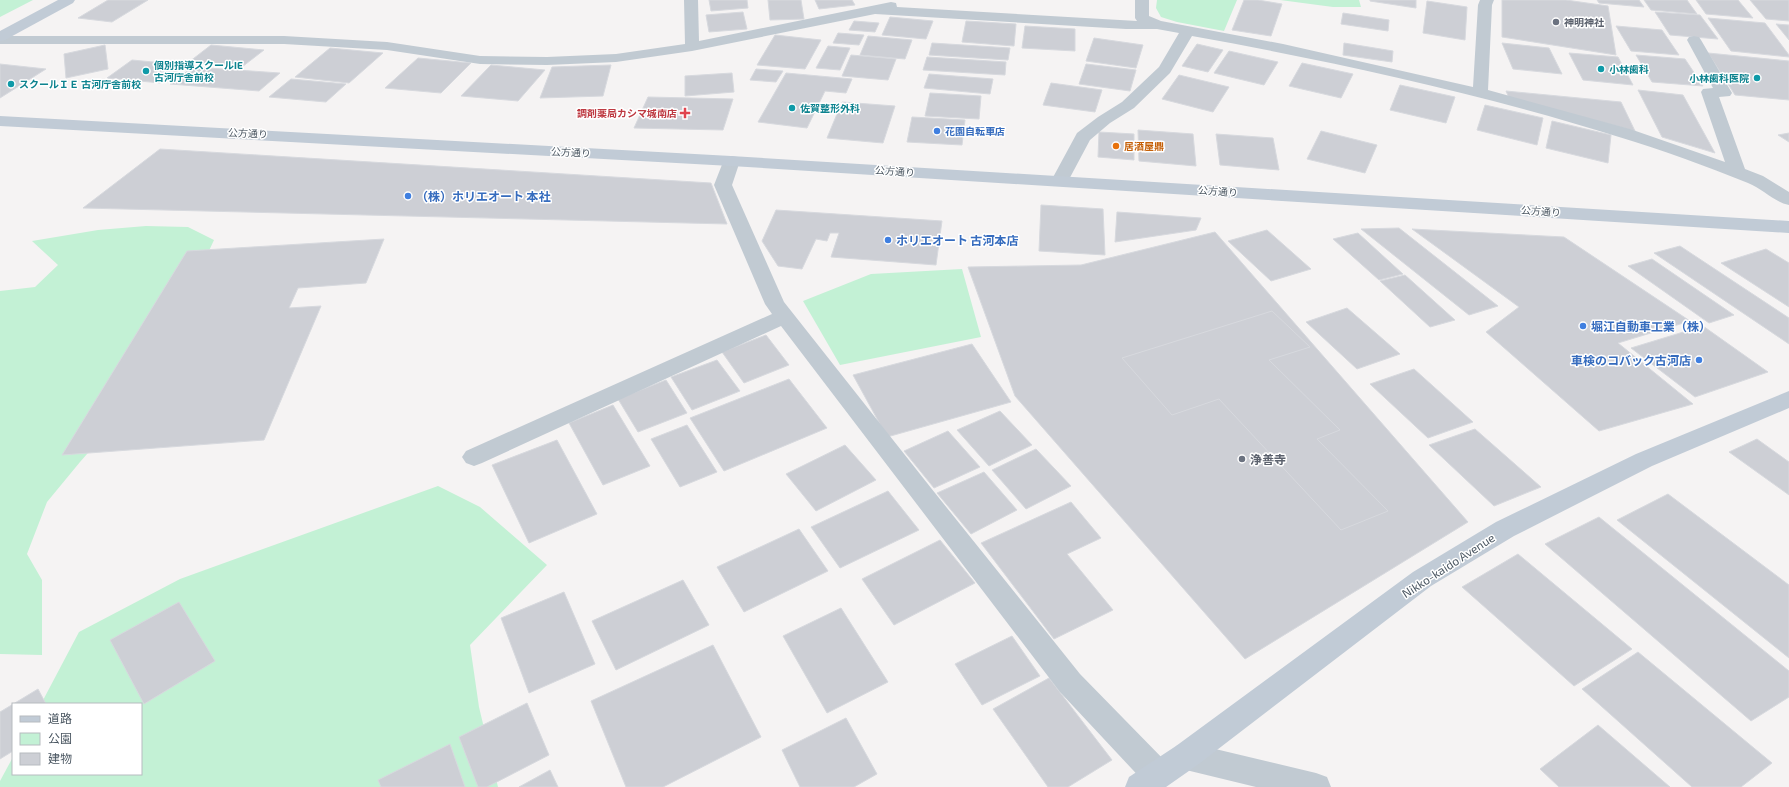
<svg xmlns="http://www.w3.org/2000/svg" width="1789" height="787" viewBox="0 0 1789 787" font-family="'Exo 2','Noto Sans JP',sans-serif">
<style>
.green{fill:#c3f1d5}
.building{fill:#cdcfd5;stroke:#d7d9de}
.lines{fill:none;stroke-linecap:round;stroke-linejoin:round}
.street{fill:#c1cad2;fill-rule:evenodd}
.secondary{fill:#c1cbd6;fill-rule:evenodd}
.worship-dot{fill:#6b7280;stroke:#fff;stroke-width:1.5}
.culture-dot{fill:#0f9aa8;stroke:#fff;stroke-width:1.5}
.health-dot{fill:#e0444e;stroke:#fff;stroke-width:1.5}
.shop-dot{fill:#3f7fe0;stroke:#fff;stroke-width:1.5}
.food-dot{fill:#e8710a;stroke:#fff;stroke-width:1.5}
.labels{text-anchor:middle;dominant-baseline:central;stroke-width:3;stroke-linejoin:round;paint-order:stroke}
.far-worship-label{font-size:10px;font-weight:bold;fill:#5b616d;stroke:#fff;text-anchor:start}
.far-culture-label{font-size:10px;font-weight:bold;fill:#0d838f;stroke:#fff;text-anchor:start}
.far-health-label{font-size:10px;font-weight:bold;fill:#be3a42;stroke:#fff;text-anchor:end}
.far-shop-label{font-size:10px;font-weight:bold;fill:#366cbe;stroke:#fff;text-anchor:start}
.far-street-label{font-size:10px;fill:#4a5661;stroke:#fff}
.far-food-label{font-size:10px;font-weight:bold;fill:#c56008;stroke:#fff;text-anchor:start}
.shop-label{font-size:12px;font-weight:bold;fill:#366cbe;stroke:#fff;text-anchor:start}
.worship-label{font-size:12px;font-weight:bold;fill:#5b616d;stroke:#fff;text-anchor:start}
.street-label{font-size:12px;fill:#4a5661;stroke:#fff}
</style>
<rect width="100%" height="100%" fill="#f5f3f3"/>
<path class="green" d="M0 0H33L0 17Z
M1157 0H1237L1224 31 1177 22 1161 17 1156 8Z
M1280 0H1359L1361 7H1333Z
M146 226 188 227 214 240 195 281 116 421 80 462 47 502 27 554 42 580V655L0 654V291L35 287 58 265 32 241 98 230Z
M962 269 981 337 840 365 803 301 871 274Z
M438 486 480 507 547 565 470 645 479 707 498 787H0V781L13 757V774H141V704H41L79 632 180 579Z"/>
<path class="building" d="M108 0H148L112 22 78 18Z
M709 0H747L748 8 711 11Z
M768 0H801L804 19 770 20Z
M815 0H852L855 5 819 9Z
M1244 0H1258L1282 4 1271 36 1232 30Z
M1370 0H1416V8L1370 1Z
M1502 0H1566L1608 6 1616 55 1502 37Z
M1597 0H1639L1644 7 1599 3Z
M1644 0H1687L1697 14 1651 10Z
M1696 0H1738L1753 18 1706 14Z
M1750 0H1789V21L1766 19Z
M1427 1 1467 7 1465 40 1423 33Z
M743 12 747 29 709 32 706 15Z
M1655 12 1700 15 1718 39 1670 35Z
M1343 13 1389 20 1388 31 1341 24Z
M890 17 933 21 926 39 882 35Z
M1708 18 1765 23 1789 55V57L1731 51Z
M854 21 879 23 875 32 849 30Z
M966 21 1016 24 1014 46 962 42Z
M1776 24 1789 25V40Z
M1025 26 1075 29V51L1022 48Z
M1616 26 1662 30 1679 55 1631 51Z
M838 33 864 35 859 45 833 43Z
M775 35 821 40 805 69 757 65Z
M868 36 912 40 905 59 860 55Z
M1094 38 1143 45 1136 68 1086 61Z
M932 43 1010 48 1008 60 929 55Z
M1344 43 1393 51 1392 62 1343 55Z
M1502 43 1549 48 1562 74 1513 69Z
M1197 44 1223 50 1208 72 1182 66Z
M105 45 108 69 66 78 64 54Z
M211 45 264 50 242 67 189 62Z
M828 46 850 48 840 70 816 68Z
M330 48 383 53 349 83 295 77Z
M1229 51 1278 62 1264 85 1214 73Z
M1569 53 1618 57 1633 85 1583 80Z
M1708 53 1789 61V100L1735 95Z
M851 55 896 59 888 80 842 76Z
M1636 55 1685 59 1703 86 1652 82Z
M927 57 1006 62 1005 75 923 70Z
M418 58 471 63 441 93 385 88Z
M132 60 185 65 161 83 107 78Z
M1302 63 1353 74 1341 98 1289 86Z
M0 64 46 69 0 98Z
M1086 64 1136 70 1130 91 1079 84Z
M491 65 545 70 518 101 461 96Z
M611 65 603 96 540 98 552 67Z
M193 67 280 73 259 91 170 84Z
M756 69 783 71 776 82 750 80Z
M732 73 734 92 685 96V76Z
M786 73 852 79 846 93 825 91 807 128 758 122Z
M929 74 993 79 990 94 924 88Z
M1179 75 1229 87 1213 112 1162 99Z
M291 79 346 84 326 102 269 97Z
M1051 83 1102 90 1095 112 1043 105Z
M1400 85 1455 97 1446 123 1390 110Z
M1638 90 1683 95 1715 153 1662 137Z
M1506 91 1621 102 1635 131 1509 98Z
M930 93 981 96 979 119 925 116Z
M648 97 733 99 723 130 634 128Z
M842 102 895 106 883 143 827 138Z
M1485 105 1543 118 1537 145 1477 130Z
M912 117 965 120 962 145 907 142Z
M1552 121 1611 135 1608 163 1546 148Z
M1138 130 1193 134 1196 166 1139 161Z
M1321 131 1377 145 1365 173 1307 159Z
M1099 132 1134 134V160L1098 157Z
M1789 133V142L1778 135Z
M1216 134 1273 138 1279 170 1220 165Z
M160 149 711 183 727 224 83 208Z
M1041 205 1103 209 1105 255 1039 251Z
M776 210 942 221 936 265 831 257 839 233H830L827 241 816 239 802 269 778 266 762 241Z
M1117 212 1201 218 1196 230 1115 242Z
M1399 228 1498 306 1469 315 1361 229Z
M1412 229 1564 237 1690 321 1618 343 1693 404 1599 431 1486 332 1519 307Z
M1267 230 1311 269 1271 281 1228 241Z
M1215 232 1468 522 1245 659 1015 396 968 267 1081 265Z
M1358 233 1403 274 1379 280 1333 239Z
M384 239 366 283 298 288 289 308 321 306 264 440 62 455 187 251Z
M1680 246 1789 318V344L1654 253Z
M1766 249 1789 263V307L1721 263Z
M1652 259 1734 315 1709 323 1628 266Z
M1405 275 1455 320 1430 327 1380 281Z
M1347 308 1400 354 1357 369 1306 322Z
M1272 311 1310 347 1269 360 1340 430 1317 439 1388 511 1341 530 1219 399 1172 415 1122 358Z
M1703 326 1768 372 1695 397 1631 348Z
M766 335 789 365 744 383 722 352Z
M972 344 1011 402 887 437 853 375Z
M717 360 740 391 692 410 671 377Z
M1414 369 1473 422 1428 438 1370 384Z
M789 379 827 428 724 471 690 418Z
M666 380 687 413 638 432 618 399Z
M613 405 650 466 603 485 569 423Z
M1000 411 1032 445 989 466 957 430Z
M687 425 717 472 680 487 651 439Z
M1475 429 1541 487 1494 506 1429 445Z
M948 431 980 467 934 488 904 451Z
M1757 439 1789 462V495L1729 452Z
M557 440 597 514 529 543 492 465Z
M845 445 876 480 816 511 786 474Z
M1036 449 1071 486 1026 509 992 470Z
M984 472 1017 510 971 534 937 493Z
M888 491 919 530 840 568 811 527Z
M1668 494 1789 585V658L1617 520Z
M1071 502 1101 538 1067 554 1113 610 1054 639 981 543Z
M1599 517 1789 671V697L1751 721 1545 544Z
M799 529 828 571 744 612 717 567Z
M940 540 975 583 894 625 862 579Z
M1518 554 1632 649 1574 686 1462 587Z
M683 580 709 625 616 670 592 621Z
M564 592 595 664 529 693 501 618Z
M179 602 215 661 144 704 110 640Z
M841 608 888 682 827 713 783 636Z
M1012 636 1040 676 982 705 955 664Z
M713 645 761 737 663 787H626L591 701Z
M1638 652 1772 763 1741 787H1692L1582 689Z
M1049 678 1112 760 1068 787H1048L993 709Z
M38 689 46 704H13V751L0 759V712Z
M527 703 549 755 487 787H478L459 737Z
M846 718 877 774 854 787H800L782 750Z
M1598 725 1670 787H1559L1540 769Z
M450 744 465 787H381L378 780Z
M550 770 558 787H519Z"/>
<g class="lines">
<path class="street" d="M684 0H698L699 41 891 2 896 3 897 7 1137 21 1135 18V0H1149V16L1161 21 1283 44 1473 87 1478 5 1480 0H1494L1492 5 1488 90 1630 129 1725 162 1701 92 1703 89 1713 88 1687 40 1689 37 1694 36 1699 37 1701 40 1732 93 1730 96 1719 97 1745 169 1763 176 1789 192V205C1774 202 1763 189 1748 183 1706 166 1662 150 1619 137 1479 93 1336 62 1192 36L1170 73 1134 108 1110 123 1090 140 1066 185 1060 186 1054 185 1051 181 1077 133 1098 117 1122 102 1159 67 1179 33 1157 29H1126L875 14 692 51 616 62 547 65 480 64 387 50 284 44H0V36H284L387 42 480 56 547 57 616 54 685 44Z
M731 156 737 157 740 161 732 185 784 302 931 488 1080 674 1168 764 1172 774 1168 784C1159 787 1155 787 1146 784L1060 692 781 326 482 463 474 466 466 463 462 457 466 451 772 314 765 304 714 185 725 157Z
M1186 742 1316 773 1327 777 1331 787H1256L1186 770 1176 766 1171 756 1176 746Z"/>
<path class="secondary" d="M58 0H75L73 3 5 40 0 41V31Z
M0 116 731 156 1789 221V233L731 166 0 126Z
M1789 391V408L1652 466 1514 536 1431 586 1196 766 1166 787H1125L1129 777 1176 746 1413 572 1496 522 1636 454Z"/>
</g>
<g class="worship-dot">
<circle cx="1556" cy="22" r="4"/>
<circle cx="1242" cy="459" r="4"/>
</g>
<g class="culture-dot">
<circle cx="1601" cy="69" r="4"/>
<circle cx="146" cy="71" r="4"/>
<circle cx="1757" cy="78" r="4"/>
<circle cx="11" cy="84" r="4"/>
<circle cx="792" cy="108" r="4"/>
</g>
<path class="health-dot" d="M683 107h4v4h4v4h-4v4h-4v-4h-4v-4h4z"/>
<g class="shop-dot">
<circle cx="937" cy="131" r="4"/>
<circle cx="408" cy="196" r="4"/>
<circle cx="888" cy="240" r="4"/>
<circle cx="1583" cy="326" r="4"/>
<circle cx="1699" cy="360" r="4"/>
</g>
<circle class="food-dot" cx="1116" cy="146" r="4"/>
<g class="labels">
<g class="far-worship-label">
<text x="1564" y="22">神明神社</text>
</g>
<g class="far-culture-label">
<text x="154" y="65">個別指導スクールIE<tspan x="154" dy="12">古河庁舎前校</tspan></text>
<text x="1609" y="69">小林歯科</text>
<text x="1749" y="78" text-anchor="end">小林歯科医院</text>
<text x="19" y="84">スクールＩＥ 古河庁舎前校</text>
<text x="800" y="108">佐賀整形外科</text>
</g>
<g class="far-health-label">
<text x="677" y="113">調剤薬局カシマ城南店</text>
</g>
<g class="far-shop-label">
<text x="945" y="131">花園自転車店</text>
</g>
<g class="far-street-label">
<text transform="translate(248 133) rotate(3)">公方通り</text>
<text transform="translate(571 152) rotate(3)">公方通り</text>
<text transform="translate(895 171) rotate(4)">公方通り</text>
<text transform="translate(1218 191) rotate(4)">公方通り</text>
<text transform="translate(1541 211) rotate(4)">公方通り</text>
</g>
<g class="far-food-label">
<text x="1124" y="146">居酒屋鼎</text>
</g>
<g class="shop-label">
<text x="416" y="196">（株）ホリエオート 本社</text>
<text x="896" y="240">ホリエオート 古河本店</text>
<text x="1591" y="326">堀江自動車工業（株）</text>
<text x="1691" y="360" text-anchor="end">車検のコバック古河店</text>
</g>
<g class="worship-label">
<text x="1250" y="459">浄善寺</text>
</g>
<g class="street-label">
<text transform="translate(1448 565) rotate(-33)">Nikko-kaido Avenue</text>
</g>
</g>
<rect x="12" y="703" width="130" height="72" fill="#ffffff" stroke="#b7bbc0"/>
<rect x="20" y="716" width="20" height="6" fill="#c1cbd6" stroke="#b7bbc0"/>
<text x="48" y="723" font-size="12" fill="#4a5661">道路</text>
<rect x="20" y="733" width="20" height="12" fill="#c3f1d5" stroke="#b7bbc0"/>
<text x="48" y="743" font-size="12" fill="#4a5661">公園</text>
<rect x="20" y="753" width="20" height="12" fill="#cdcfd5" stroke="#b7bbc0"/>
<text x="48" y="763" font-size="12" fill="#4a5661">建物</text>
</svg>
